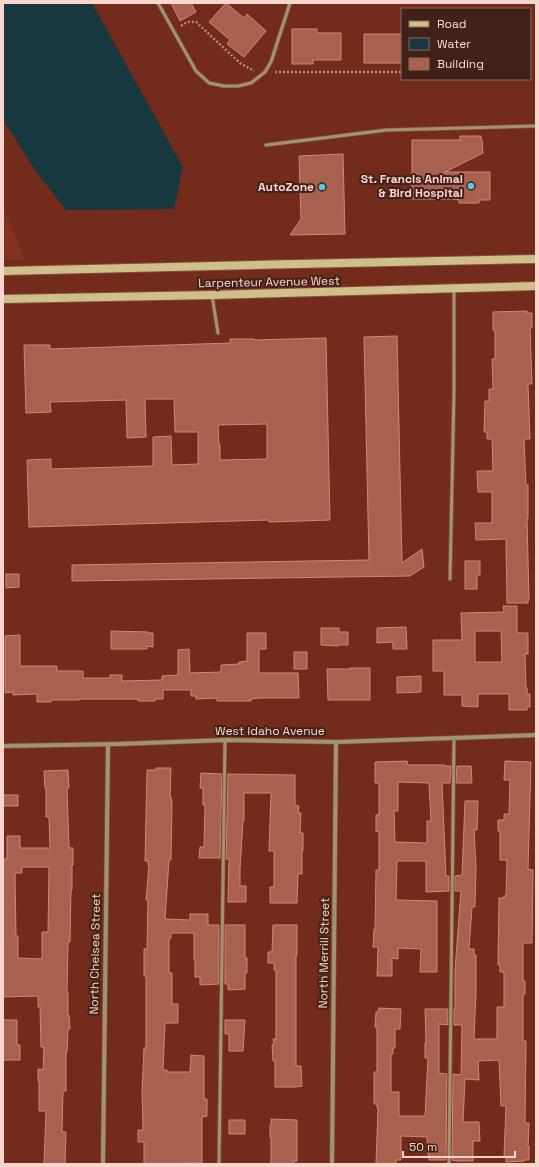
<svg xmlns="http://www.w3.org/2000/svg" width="539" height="1167" viewBox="0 0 539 1167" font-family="'Space Grotesk',sans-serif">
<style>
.built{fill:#823220}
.water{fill:#18383f}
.building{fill:#a9614f;stroke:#d88672;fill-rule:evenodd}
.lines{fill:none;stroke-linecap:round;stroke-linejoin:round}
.lane-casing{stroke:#8b4a3b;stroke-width:4.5}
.street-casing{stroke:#8b4a3b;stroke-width:5.5}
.secondary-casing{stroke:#8b4a3b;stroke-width:10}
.path{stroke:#bb877b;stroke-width:2.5;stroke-dasharray:2 2;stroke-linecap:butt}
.lane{stroke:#9e9474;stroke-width:3}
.street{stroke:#9e9474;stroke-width:4}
.secondary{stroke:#cfc08b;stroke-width:8}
.poi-dot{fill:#57c9e2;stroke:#422119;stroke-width:1.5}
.labels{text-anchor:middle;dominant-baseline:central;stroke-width:4;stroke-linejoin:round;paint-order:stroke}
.poi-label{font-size:12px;font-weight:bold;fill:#f9d6cd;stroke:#422119;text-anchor:end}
.street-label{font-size:12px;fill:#f9d6cd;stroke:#422119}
</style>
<rect width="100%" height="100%" fill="#732b1b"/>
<path class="built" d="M3 206 25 260H3Z"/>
<path class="water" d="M3 3H92L183 167 174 209 66 210 34 169 6 124 3 117Z"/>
<path class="building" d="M171 3H191L196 12 180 21Z
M226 3 244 18 247 14 266 31 244 57 227 44 230 40 209 22Z
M292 29H317V33H341V60H313V64H292Z
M364 34H402V63H364Z
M460 136H481V139H482L483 153 445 172H490V200H479V203H459V200L453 199H412V140H460Z
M343 154 345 234 290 235 301 219 299 156Z
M527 311V313H532V328H530L532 384H528L530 439H524L526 485H528V519H527L529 600H528V603H507L506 539 476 540 475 523H492V492H478L477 471H493L492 439H487V432H484L485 401H489V389H493L492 359H495V330H493V312Z
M397 336 402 563 422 549 424 567 410 576 72 581V565L369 560 364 337Z
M326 338 330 520 269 522V520L29 527 27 460 51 459V469L153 466V437L171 436 172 465 198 464V432H175L174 399H145L146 437 127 438 126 400 50 402 51 412 26 413 24 345H50V349L230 343V339H254V340ZM267 424V459L220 460V445L219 444 218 425Z
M465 561H480V575H477V589H465Z
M6 574H19V587L6 588Z
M503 606H517V633H528V654H525L526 688H527V694H530V707H527V710H509V694H478V707L462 706V695H444V671H433V640H462L461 613 504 612ZM475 631H501L502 662H475Z
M406 627 407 649H393V642L377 643V628Z
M321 628H339V632H348V645H338V646L321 645Z
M111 631 148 632V633H153V647L147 646V649H111Z
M247 633H266V649H259V673H298L299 698H259L251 699V701H217V698L196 699V696H191V690H163V699H155V701H138V699H79V700H51V702H37V694L13 695V692L5 693V636L20 635V666H57V671H83V678H110V675H122V681L162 680V676L178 675V650L189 649 190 673 221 672V665L239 664V662L247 661Z
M294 652H307V669H294Z
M350 668H370V700H328L327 669H350Z
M421 676V692L397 693V677Z
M407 761 408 765H445V766H451L450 783H442L446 876H449V891L426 892V861H397L396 900 437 901V972H420L421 949 398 948V959L392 958V976H377L378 947H373L374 929 375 930 376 870H379V831L376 832V815H379V783H375V762ZM398 782 429 783 431 821H427V843L395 842 394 811H398Z
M505 761 531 762 528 869 533 870 532 943H523V981H525V994H523V1041H526L525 1123H529L528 1147 529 1146V1160H524V1161L506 1162V1156H504L506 1106H501L499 1060 478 1061 479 1080 465 1079 463 1122H479L480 1141H473V1161H456L452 1160 453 1074 461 1075 462 1025H454V1009H455V970L461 891H455V876L462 875 465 801H478L477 830H474L476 866 475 907H472L469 949H474V955H476V993L474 1039H497V1007H504V972H500V965H498L499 898H504V896H506L507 860H500V831H498V820H504V814H509L510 780H504Z
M457 766H471L472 783H456Z
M156 768H171L170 797H171L172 804 171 860H169L165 919 190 920V914H208V925H219V984L200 985V977H195V960H194V933H171V938H169V973H172V1004H178V1023H165L163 1070H167V1072H190L191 1055 204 1056V1099H207V1116L202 1117V1163L144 1164V1142H138V1130H143L142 1091 144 1048H146V976H144V949H147L148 900H146L149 865H148V861H145L147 770H156Z
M68 770 69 788H67L69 848H73V865H72V890H71L70 942H68L67 993H68V1016L69 1015 70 1029H68L67 1052H66V1091H63L62 1132H66L65 1164H44L46 1111H39V1081H38V1069L43 1070 44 1047H41L40 1007H38V996L3 997V859H7V836H20V848H50L49 817H46V788H45L44 771ZM22 867H49L48 932H42V959L18 958V936H16L15 873H22Z
M201 773 222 774 220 858H199L200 847H204L205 805H203V788H200Z
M228 774 295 775V805L299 806 298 813H301L300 833H303V851H302V874H298L297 903H270V887H274V851H269L271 793H244V821H243L240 869V886H246V902H228L229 859H226Z
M3 795H18V806H3Z
M225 925H245V958H247V973H245V989L228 990V984H225Z
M273 925H297V955H296V1066H301L302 1086 296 1087H275V1061H273L272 1045H274L273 1039H276V970H274V963H268V952H272Z
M379 1008 401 1009 400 1029H395V1048H393V1054H391V1092H399V1116H425L428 1058H425V1043H426L425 1009H448V1025L439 1024V1073L447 1074 446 1160H429V1155H428L427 1137 401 1136V1160H396V1164H376L378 1108H377V1104H374V1072H377V1027H375L376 1012H378Z
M3 1020H17V1045H20V1060H3Z
M225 1020H245L243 1051H229V1034H225Z
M271 1119 297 1120V1161H294V1164H271V1138H270V1125H271Z
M229 1120H245V1134H229Z"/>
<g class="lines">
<defs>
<path id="lane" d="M158 3 196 71 209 83 224 86H238L251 83 265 72 271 62 290 3
M266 145 387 130 536 126
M212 295 218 333
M450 579 454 392V289
M219 1164 225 740
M449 1164 454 738"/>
<path id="street" d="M3 746 119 744 225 740 336 742 536 735
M103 1164 108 745
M332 1164 336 742"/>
<path id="secondary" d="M3 271C181 267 358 262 536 259
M3 299 212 295 536 286"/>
</defs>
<use href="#lane" class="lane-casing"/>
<use href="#street" class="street-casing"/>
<use href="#secondary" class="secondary-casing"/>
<path class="path" d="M181 26 187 22H196L240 63 254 71
M275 72H402"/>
<use href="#lane" class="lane"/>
<use href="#street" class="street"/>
<use href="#secondary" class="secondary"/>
</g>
<g class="poi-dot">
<circle cx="471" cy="186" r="4"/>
<circle cx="322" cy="187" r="4"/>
</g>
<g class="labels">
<g class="poi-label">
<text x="463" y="179">St. Francis Animal<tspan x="463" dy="14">&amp; Bird Hospital</tspan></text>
<text x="314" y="187">AutoZone</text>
</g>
<g class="street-label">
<text transform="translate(269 282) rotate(-1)">Larpenteur Avenue West</text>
<text x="270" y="731">West Idaho Avenue</text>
<text transform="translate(324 953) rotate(-89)">North Merrill Street</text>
<text transform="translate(95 954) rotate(-89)">North Chelsea Street</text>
</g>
</g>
<rect width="539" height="1167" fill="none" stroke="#f9d6cd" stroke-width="8"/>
<rect x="401" y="8" width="130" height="72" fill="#422119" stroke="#8b6961"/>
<rect x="409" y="21" width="20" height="6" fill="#cfc08b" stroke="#8b6961"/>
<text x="437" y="28" font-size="12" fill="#f9d6cd">Road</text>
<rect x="409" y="38" width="20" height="12" fill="#18383f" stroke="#8b6961"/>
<text x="437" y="48" font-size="12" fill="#f9d6cd">Water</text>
<rect x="409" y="58" width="20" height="12" fill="#a9614f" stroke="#8b6961"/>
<text x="437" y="68" font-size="12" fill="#f9d6cd">Building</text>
<path d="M403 1151v6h112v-6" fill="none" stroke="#f9d6cd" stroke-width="2"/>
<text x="409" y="1151" font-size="12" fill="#f9d6cd" stroke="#422119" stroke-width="3" paint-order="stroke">50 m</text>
</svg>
